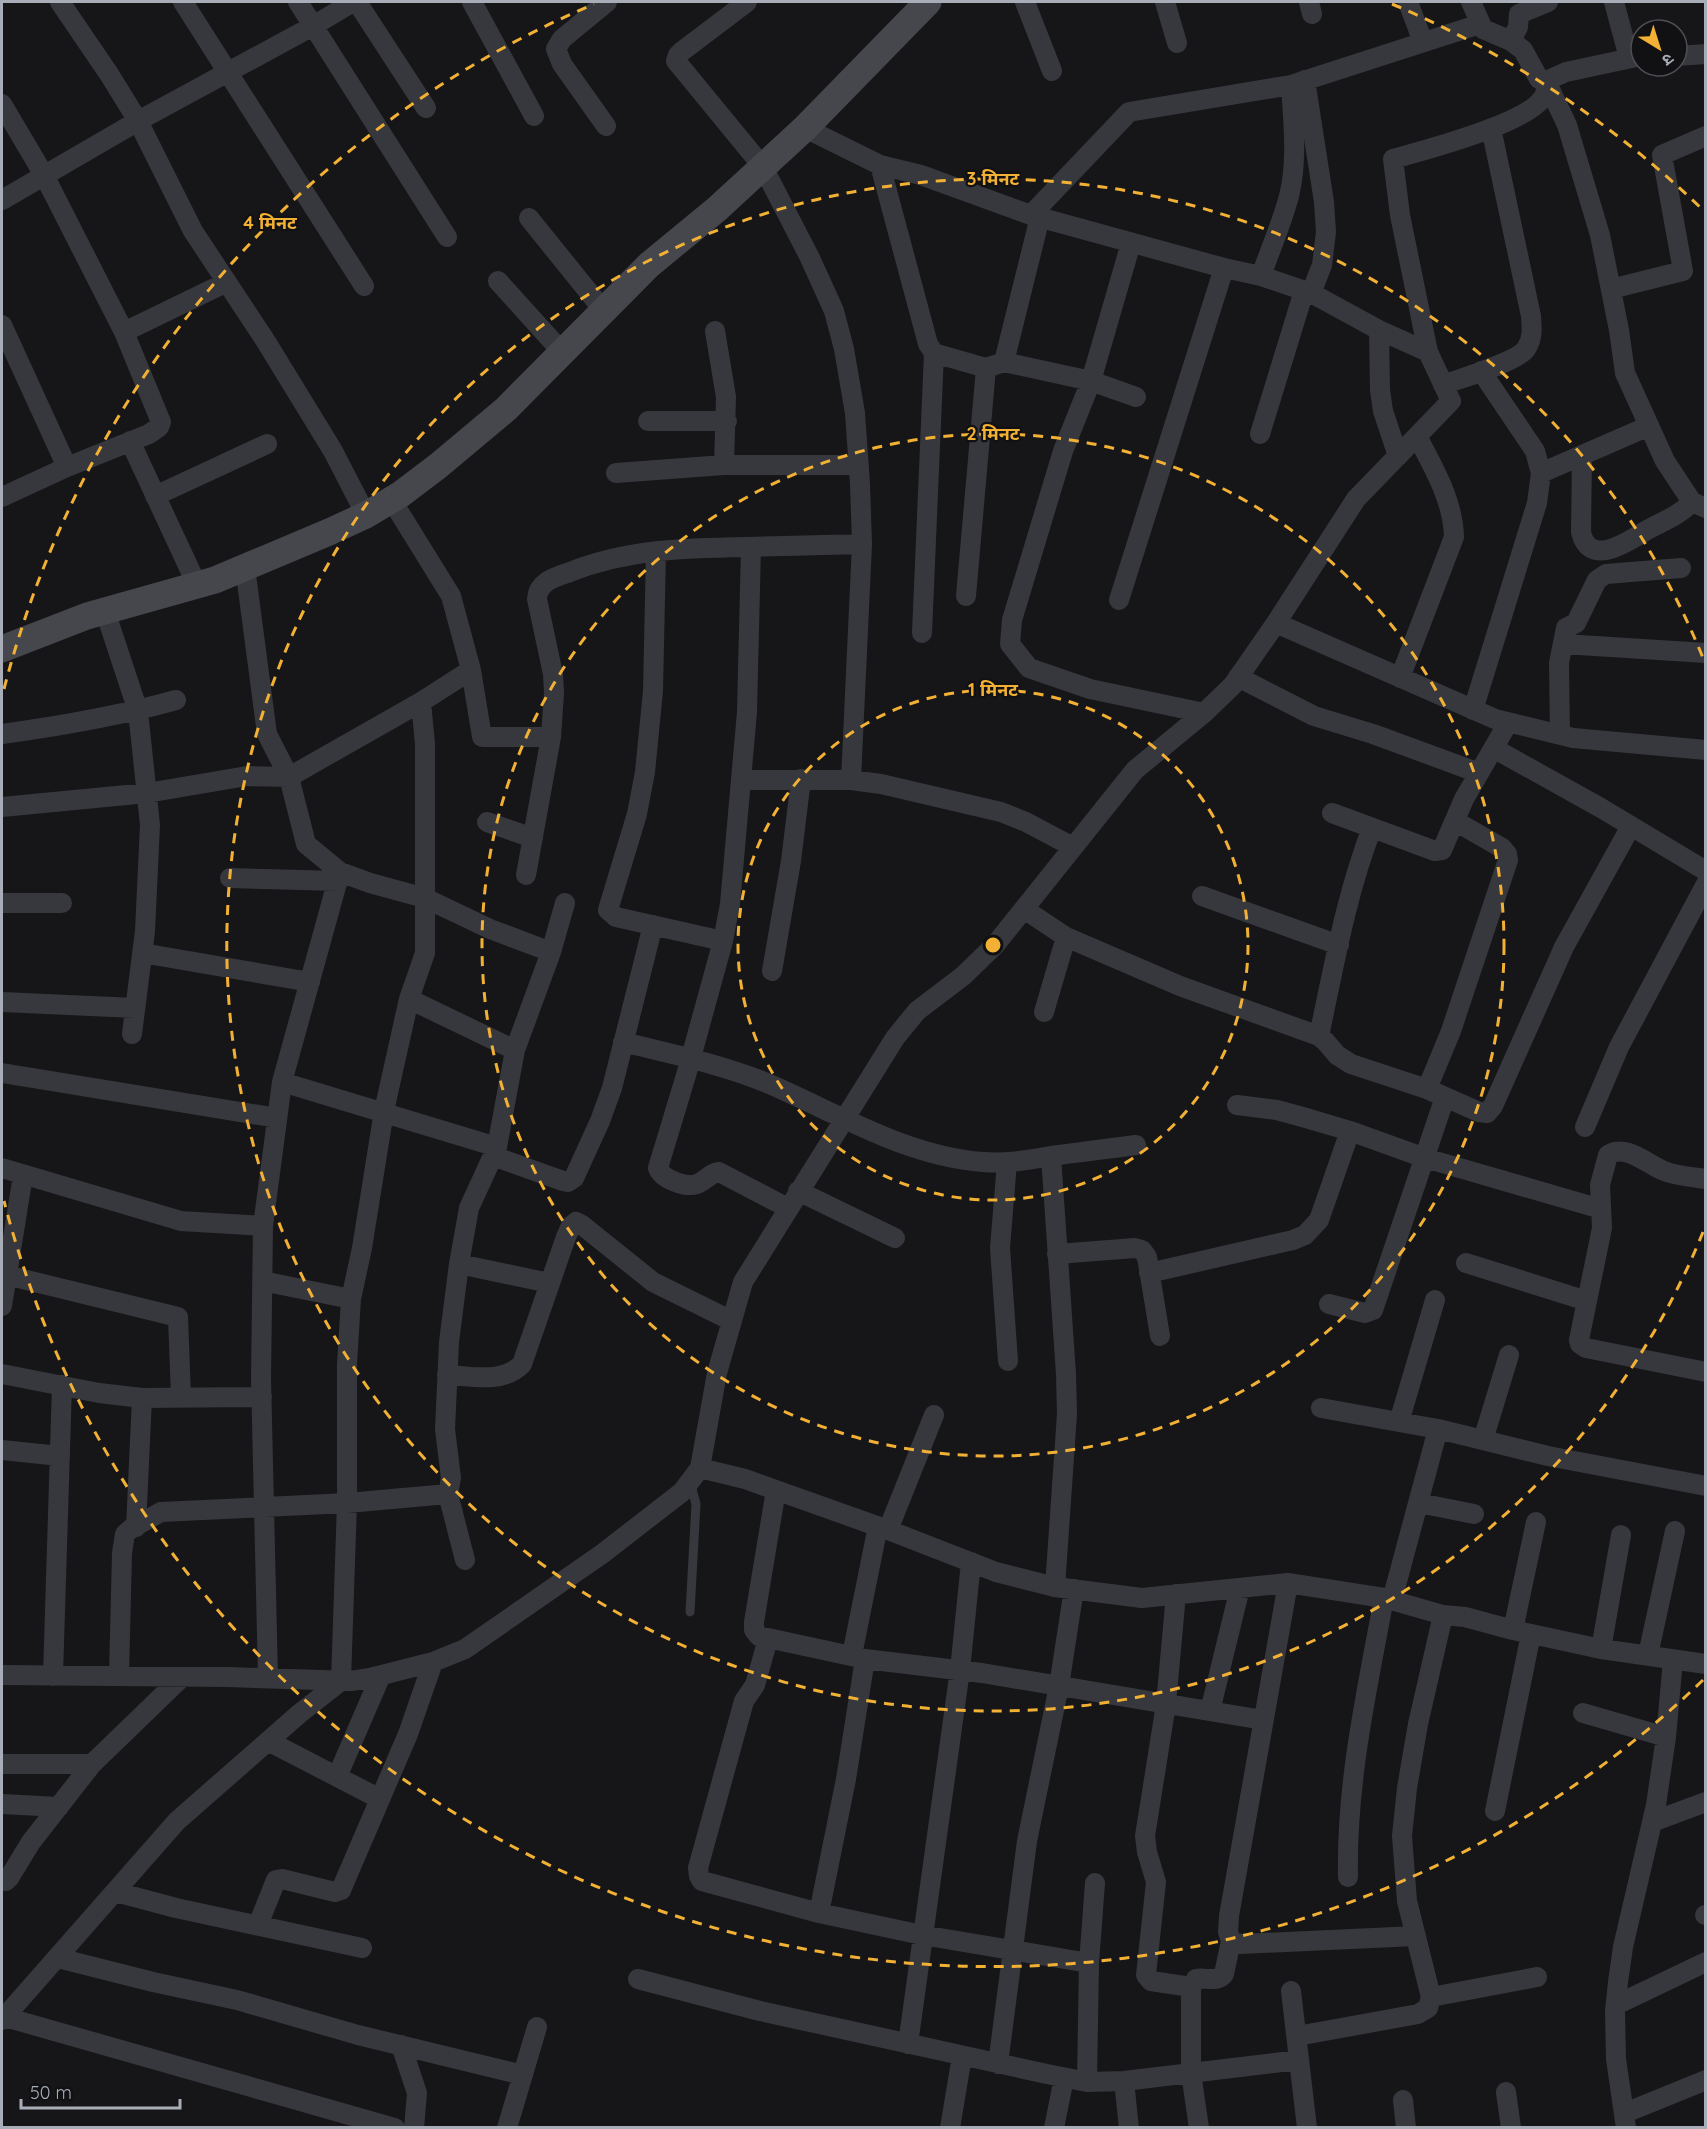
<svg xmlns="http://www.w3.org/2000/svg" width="1707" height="2129" viewBox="0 0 1707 2129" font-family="Quicksand,'Noto Sans Devanagari',sans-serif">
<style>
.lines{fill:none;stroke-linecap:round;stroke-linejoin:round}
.lane{stroke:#37383d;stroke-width:9}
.street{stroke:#37383d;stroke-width:20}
.secondary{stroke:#45474d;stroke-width:27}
.ring{fill:none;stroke:#f2b134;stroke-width:3;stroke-dasharray:10 8}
.centre{fill:#f2b134;stroke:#111113;stroke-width:3}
.ring-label{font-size:18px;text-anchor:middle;font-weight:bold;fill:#f2b134;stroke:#111113;stroke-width:4.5;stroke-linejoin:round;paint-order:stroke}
</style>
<rect width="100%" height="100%" fill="#161618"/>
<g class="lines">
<path class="lane" d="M690 1482 696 1504 690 1612"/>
<path class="street" d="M60 2 109 74 138 121 193 231 265 340 333 451 366 515
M183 2 364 286
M298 2 447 237
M357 2 426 108
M472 2 534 116
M747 2 681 52 678 55 676 61 763 167 810 258 834 311 844 349 855 413 860 484 862 544 851 780
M1025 2 1052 71
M1165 2 1177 43
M1309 2 1312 14
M1408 2 1423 42
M1471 2 1483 29 1511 41 1523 50 1539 79 1546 81 1566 72 1641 56
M1614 2 1629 58
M1511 41 1518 27 1519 14 1548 2
M1677 56 1706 54
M1305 80 1324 202 1326 232 1322 265 1311 293
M1546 81 1567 125 1600 235 1619 330 1625 373 1665 461 1692 502 1706 508
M2 104 44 175 124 332 161 422 159 427 149 434 67 467 2 497
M606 126 562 64 556 49 562 39 607 2
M805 128 880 165 921 175 1031 215 1224 268 1261 276 1311 293 1379 330 1428 352
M880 165 928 344 934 353 986 368 1004 362 1091 381 1136 397
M2 200 138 121 313 26 353 2
M1031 215 1129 112 1291 85 1480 24
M529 218 604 311
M1131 243 1091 381 1063 451 1012 620 1010 644 1029 668 1090 689 1204 713
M1261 276C1270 250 1282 223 1289 196 1298 160 1293 121 1291 85
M498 281 563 353
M1611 289 1683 271 1662 155 1706 136
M2 325 67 467
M1379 330 1380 390 1383 411 1398 456
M715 331 726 397 724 465
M124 332 227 282
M1004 362 1040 217
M1443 385C1461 378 1517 362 1526 349 1533 339 1532 328 1531 316L1491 128
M648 421H727
M1260 434 1304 291
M130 441 197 585
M1582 455 1581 532C1589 569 1629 541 1647 530 1663 521 1679 516 1692 502
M616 473 724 465H859
M1541 473 1649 426
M155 496 267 444
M391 499 451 596 471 670 482 737H551
M751 547 747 712 730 904 723 941 687 1072 658 1168C662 1179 685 1188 697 1184 705 1181 710 1173 719 1172L788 1208
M656 551 653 691 645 772 637 814 608 910 616 917 723 941
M245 567 267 734 289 777 306 844 340 872 282 1082 497 1147
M966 596 986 368
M1119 600 1224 268
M105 611 138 711 150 825 145 931 132 1034
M1276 623 1495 719 1573 738 1706 750
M922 633 934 353
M1563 644 1706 653
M1238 677 1314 716 1373 734 1479 773
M1400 678 1454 537C1453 500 1434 469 1417 436
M1473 710 1537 503 1541 473 1535 451 1481 371
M2 734C60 726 119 716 176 700
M1560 735 1559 663 1566 628 1576 623 1597 580 1606 574 1681 568
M1495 749 1601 808 1706 871
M742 780H851L881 784 1001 812 1026 822 1073 847
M2 807 147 793 247 776 289 777 421 702 471 670
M1332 813 1435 851 1442 850 1464 799 1508 723
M487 822 533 838
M340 872 370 883 425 898 490 929 551 952
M526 875 551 737 554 693 553 674 537 599C538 581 556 577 570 572 627 549 686 548 747 547 785 546 824 545 862 544
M230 878 338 881
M1202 896 1339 945
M2 903H62
M1024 909 1066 937 1180 986 1319 1036 1325 1041 1337 1055 1351 1064 1427 1089 1479 1112 1487 1113 1493 1106 1564 947 1631 826
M142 953 310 982
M772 971 791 861 801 779
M409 999 515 1050
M2 1002 135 1008
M1044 1012 1066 937
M1319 1036C1334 966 1346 895 1372 828
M623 1042C671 1054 721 1064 767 1083 837 1113 905 1156 983 1162 1006 1164 1028 1160 1051 1156 1079 1152 1108 1149 1136 1145
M2 1073 277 1118
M1427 1089 1451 1031 1508 860 1507 854 1502 848 1455 821
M1237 1105 1277 1110 1306 1118 1350 1131 1425 1158 1601 1209
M1585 1127 1619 1047 1706 884
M493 1156 563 1181 568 1182 574 1178 600 1121 612 1088 653 925
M1051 1156 1066 1374 1067 1414 1055 1587
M1007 1162 1000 1248 1008 1361
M2 1168 181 1221 263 1226 282 1082
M1706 1179C1692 1177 1676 1176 1664 1171 1648 1165 1626 1143 1608 1155L1600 1185 1602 1228 1579 1340 1580 1344 1586 1348 1706 1372
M798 1191 895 1238
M263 1226 261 1378 268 1678
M1057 1254 1135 1248 1142 1250 1147 1257 1160 1336
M1466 1263 1587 1301
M459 1264 549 1283
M1149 1273 1293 1240 1305 1235 1319 1220 1350 1131
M2 1274 178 1317 181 1397
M262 1281 351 1299
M1329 1304 1365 1313 1373 1310 1445 1097
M2 1306 23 1175
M2 1374 99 1393 142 1398 262 1397
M447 1375C472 1376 503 1384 522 1364L566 1237 571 1226 576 1222 582 1225 653 1282 732 1321
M1321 1408 1438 1429 1548 1456 1706 1486
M1399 1422 1435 1300
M1483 1440 1509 1355
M2 1450 60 1456
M700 1468 745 1479 888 1530 996 1572 1055 1587 1142 1598 1288 1583 1384 1598 1443 1615 1465 1617 1513 1630 1601 1649 1706 1664
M776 1490 754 1622V1630L759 1636 865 1659 982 1673 1263 1720
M1419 1503 1474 1514
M136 1527 142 1398
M888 1530 934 1415
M465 1560 448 1494 451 1478 445 1429 449 1342 459 1264 469 1208 497 1147 515 1050 551 952 565 903
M1288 1583 1229 1916 1228 1932 1231 1941 1240 1944 1416 1936
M1176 1594 1166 1704 1145 1836 1147 1852 1156 1882 1146 1975 1151 1981 1191 1987
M1392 1600 1438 1429
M1513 1630 1536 1522
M768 1639 755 1685 744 1701 698 1868 699 1876 702 1881 819 1913 922 1935 1089 1963
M1601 1649 1621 1535
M852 1655 878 1526
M1648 1655 1675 1531
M2 1675 227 1677 351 1681 370 1678 433 1662 465 1649 602 1554 682 1492 700 1468 717 1373 743 1282 895 1038 917 1011 963 976 995 945 1135 770 1204 713 1233 685 1276 623 1356 499 1451 401 1428 352 1400 215 1393 159C1422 151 1534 122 1545 94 1546 91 1546 85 1546 81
M53 1676 62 1385
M119 1676 122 1553 125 1534 132 1528 161 1512 347 1503 448 1494
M1210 1711 1240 1588
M1583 1713 1666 1737
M268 1741 380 1799
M2 1764H92
M337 1777 381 1675
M2 1804 59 1807
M1495 1811 1531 1634
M1652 1822 1706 1802
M1348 1877C1346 1783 1367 1690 1384 1598
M2 1880 6 1881 9 1878 31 1842 92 1764 182 1677
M116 1892 176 1908 362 1948
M819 1913 846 1779 865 1659
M1705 1915H1706
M258 1925 276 1880 282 1879 335 1892 341 1890 408 1734 433 1662
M58 1958 153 1982 237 2000 358 2035 523 2075
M638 1979 760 2011 1047 2074 1087 2082 1124 2081 1299 2060
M1291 1991 1307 2128
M1431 1997 1537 1977
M1616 2005 1706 1962
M5 2017 395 2128
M2 2020 177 1821 299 1714 341 1681 347 1503V1364L351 1299 362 1248 384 1111 409 999 425 953V744L421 702
M1297 2036 1418 2014 1428 2008 1431 1997 1407 1901 1402 1836 1407 1788 1418 1724 1443 1615
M908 2044 960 1670 971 1562
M401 2045 417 2093 414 2128
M998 2064 1027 1841 1059 1686 1074 1589
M1124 2081 1129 2128
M1087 2082 1089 1963 1095 1883
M1506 2092 1511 2128
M1403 2100 1406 2128
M1625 2113 1706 2080
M507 2128 537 2027
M950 2128 962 2056
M1054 2128 1064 2078
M1199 2128 1191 2073V1987L1196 1979C1206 1977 1217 1983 1224 1974L1231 1941
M1626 2128 1616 2059 1615 2011 1618 1982 1623 1947 1656 1805 1666 1737 1673 1660"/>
<path class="secondary" d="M2 649 87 616 215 580 329 532 366 515 401 494 438 466 506 409 649 265 717 209 805 128 928 2"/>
</g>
<g class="ring">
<circle cx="993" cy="945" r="255"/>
<circle cx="993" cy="945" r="511"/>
<path d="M1703 1232A766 766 0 1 1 1703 658"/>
<path d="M1703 1680A1022 1022 0 0 1 4 1201M4 689A1022 1022 0 0 1 594 4M1392 4A1022 1022 0 0 1 1703 210"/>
</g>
<circle cx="993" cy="945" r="9" class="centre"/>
<g class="ring-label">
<text x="993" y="185">3 मिनट</text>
<text x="270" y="229">4 मिनट</text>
<text x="993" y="440">2 मिनट</text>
<text x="993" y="696">1 मिनट</text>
</g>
<rect width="1707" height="2129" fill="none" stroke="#a8adb8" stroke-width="6"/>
<g transform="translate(1659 48) rotate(142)"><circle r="28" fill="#111113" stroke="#4d4f55" stroke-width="1.5"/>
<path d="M0-4.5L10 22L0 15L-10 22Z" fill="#f2b134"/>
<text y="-9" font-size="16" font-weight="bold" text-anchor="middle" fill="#a8adb8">उ</text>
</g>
<path d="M21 2099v9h159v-9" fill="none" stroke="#a8adb8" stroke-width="3"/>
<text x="30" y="2099" font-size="18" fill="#a8adb8" stroke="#111113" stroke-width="4.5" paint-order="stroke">50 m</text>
</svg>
